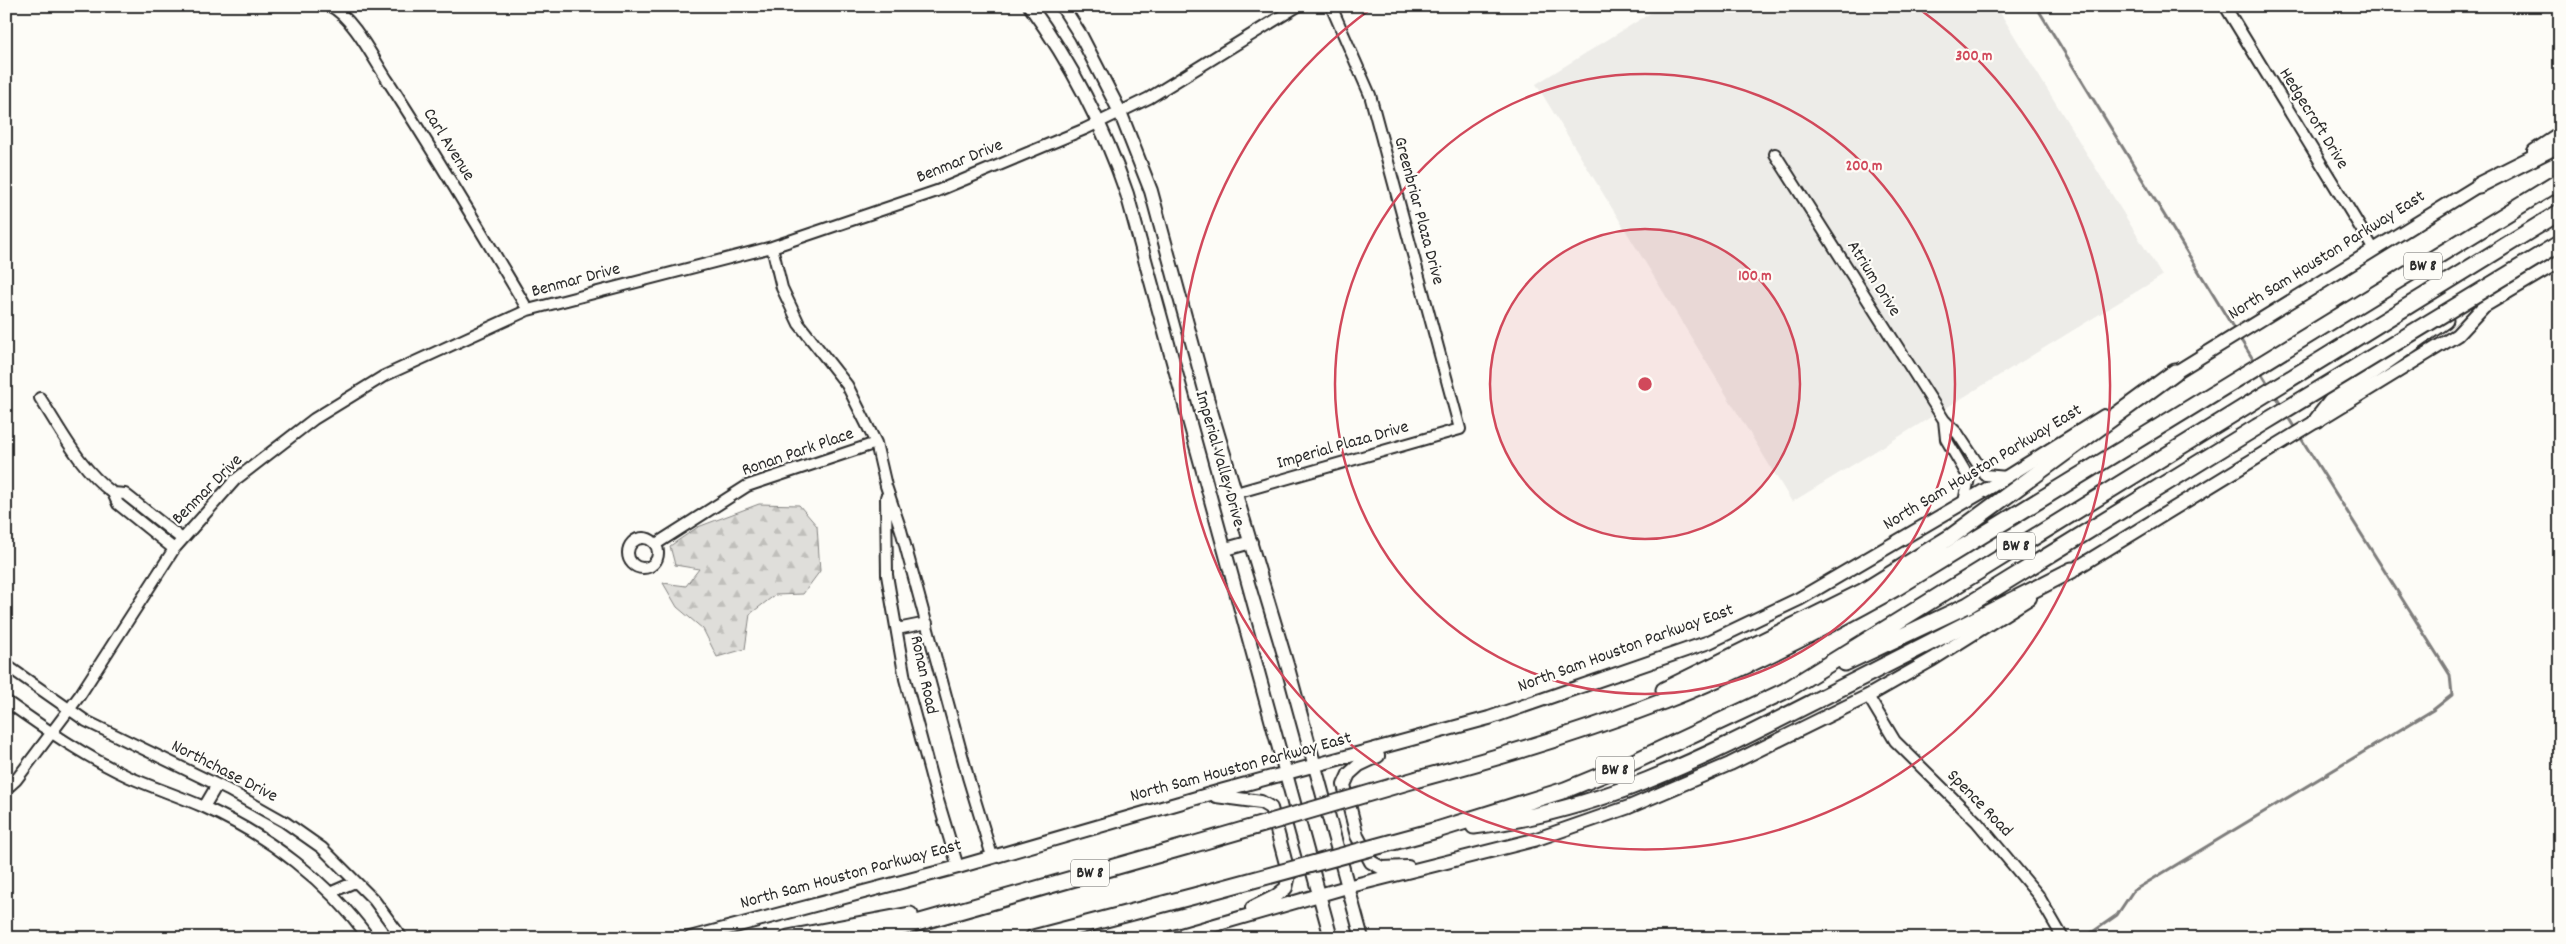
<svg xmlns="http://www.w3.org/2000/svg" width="2566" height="944" viewBox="0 0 2566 944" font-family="Dekko,sans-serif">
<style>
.built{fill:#edece8}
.forest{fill:url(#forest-firs);stroke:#858482}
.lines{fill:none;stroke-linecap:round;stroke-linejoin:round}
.stream{stroke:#7e7d7b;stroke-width:3}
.minor-casing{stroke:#2b2b2b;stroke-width:14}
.major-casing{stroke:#2b2b2b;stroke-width:16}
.highway-casing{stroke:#2b2b2b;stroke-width:19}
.minor{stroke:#fdfcf7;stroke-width:10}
.major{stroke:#fdfcf7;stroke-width:12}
.highway{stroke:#fdfcf7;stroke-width:15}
.highway-bridge-casing{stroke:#2b2b2b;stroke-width:19;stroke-linecap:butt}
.highway-bridge{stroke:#fdfcf7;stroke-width:15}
.ring{fill:none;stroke:#d1495b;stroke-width:2.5}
.labels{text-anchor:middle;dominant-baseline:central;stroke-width:4.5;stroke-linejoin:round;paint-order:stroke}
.shield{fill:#fdfcf7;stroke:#6a6a68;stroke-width:1}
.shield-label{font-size:16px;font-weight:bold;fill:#2b2b2b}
.street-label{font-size:18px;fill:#2b2b2b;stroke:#fdfcf7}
.centre{fill:#d1495b;stroke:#fdfcf7;stroke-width:2.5}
.ring-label{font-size:15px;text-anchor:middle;font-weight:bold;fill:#d1495b;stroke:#fdfcf7;stroke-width:4.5;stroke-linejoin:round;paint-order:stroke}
</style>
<defs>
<pattern id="forest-firs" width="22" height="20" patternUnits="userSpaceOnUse" patternTransform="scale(1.25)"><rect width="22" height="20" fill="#dfdeda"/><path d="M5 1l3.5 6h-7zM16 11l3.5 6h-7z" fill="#c0bfbb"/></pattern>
</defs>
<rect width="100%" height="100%" fill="#fdfcf7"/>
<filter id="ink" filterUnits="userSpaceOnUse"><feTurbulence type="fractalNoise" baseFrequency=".02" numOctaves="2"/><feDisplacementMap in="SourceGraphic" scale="10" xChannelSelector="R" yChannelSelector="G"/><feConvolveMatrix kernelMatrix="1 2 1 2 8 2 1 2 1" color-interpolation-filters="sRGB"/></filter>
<g filter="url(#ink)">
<path class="built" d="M1662 6H1996L2162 276 1792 502 1536 84Z"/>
<path class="forest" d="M759 504 799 505 817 526 820 571 803 594 775 595 750 614 745 649 717 657 703 629 677 607 663 583 686 586 699 569 675 565 670 546 698 527Z"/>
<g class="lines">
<path class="stream" d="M2036 6 2236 332
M2239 337 2256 364
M2260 371 2270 387
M2275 394 2282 406
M2286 414 2296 430
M2084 938 2117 915 2133 891 2433 710 2452 695 2450 675 2299 435"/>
<defs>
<path id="minor" d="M330 6C353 17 374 60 388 81 437 156 482 233 528 310
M2225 6 2374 250
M1775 154 1944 420 1958 434 1985 475 2007 477
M772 247 782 288 799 324 847 385 876 443 886 486 901 530 968 777 992 856
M40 398C62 432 80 469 113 493
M1944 420 1946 439 1969 478 1964 502
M1236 493 1460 429 1370 95 1331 6
M886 497 887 575 905 679 934 787 958 867
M628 553a15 15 0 1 1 30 0a15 15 0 1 1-30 0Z
M656 544 747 486 876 443
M174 549 118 504 113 493 125 494 182 539
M897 629 927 623
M6 665 86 721 228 790 285 822 322 848 374 900 402 938
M1868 696 1895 741 1977 822 2038 895 2063 938
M6 701C45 729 86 757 129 777 154 788 179 796 204 807 269 836 327 881 369 938
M6 789 16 780 80 695 174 549 235 480 314 419 384 376 528 310 772 247 937 191 1085 129 1149 98 1298 6
M204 807 217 785
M332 892 355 882"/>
<path id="major" d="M1030 6C1072 64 1104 127 1127 194L1331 938
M1062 6 1081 36 1120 112 1151 191 1208 401 1288 668 1362 938
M2534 151 2560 134
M2168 377 2487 180
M1226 549 1251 542
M2065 575 2457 335 2484 306 2560 261
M1378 756 1359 765 1349 774 1344 785 1357 836 1371 862 1382 868 1408 867
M1216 796 1261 802 1271 808 1289 875 1286 888 1276 896 1252 908
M690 938 958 867 1224 790 1489 718 1709 642 1799 599 1992 486 2104 416
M1170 938 1347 887 1534 840 1629 807 1730 764 1868 696 1933 659 2030 598"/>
<path id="highway" d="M2479 185 2560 144
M2317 420 2334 398 2445 320
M1845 663 1968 605 2257 427
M1664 690 1862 592 1952 536 2175 372
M1418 779C1501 757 1583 732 1664 701 1744 670 1821 630 1896 588L2560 181
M1474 826C1603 811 1709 755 1823 697 1906 655 1989 612 2072 570
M1437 830 1565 790 1631 763 1785 691 2560 212
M788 938 910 915
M864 938 1188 846
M1033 938 1198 895"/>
</defs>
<use href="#minor" class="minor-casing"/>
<use href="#major" class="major-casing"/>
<use href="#highway" class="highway-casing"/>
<use href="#minor" class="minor"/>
<use href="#major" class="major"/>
<use href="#highway" class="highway"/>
<defs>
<path id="highway-bridge" d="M2257 427 2560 243
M1188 846 1418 779
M1198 895 1437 830"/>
</defs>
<use href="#highway-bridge" class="highway-bridge-casing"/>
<use href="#highway-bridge" class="highway-bridge"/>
</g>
</g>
<circle cx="1645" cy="384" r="155" fill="#d1495b" fill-opacity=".12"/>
<g class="ring">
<circle cx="1645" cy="384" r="155"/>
<circle cx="1645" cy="384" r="310"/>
<path d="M1918 8A465 465 0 1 1 1372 8"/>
</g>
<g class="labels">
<g class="shield">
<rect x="2404" y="252.5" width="38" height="27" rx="4"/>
<rect x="1997" y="532.5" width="38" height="27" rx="4"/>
<rect x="1596" y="756.5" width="38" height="27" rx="4"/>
<rect x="1071" y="859.5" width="38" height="27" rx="4"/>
</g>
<g class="shield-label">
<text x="2423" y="266">BW 8</text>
<text x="2016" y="546">BW 8</text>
<text x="1615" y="770">BW 8</text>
<text x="1090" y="873">BW 8</text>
</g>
<g class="street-label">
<text transform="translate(2313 119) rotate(58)">Hedgecroft Drive</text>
<text transform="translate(448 145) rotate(58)">Carl Avenue</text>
<text transform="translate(960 162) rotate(-22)">Benmar Drive</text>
<text transform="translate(1418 211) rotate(75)">Greenbriar Plaza Drive</text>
<text transform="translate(2327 256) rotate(-32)">North Sam Houston Parkway East</text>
<text transform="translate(1873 279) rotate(58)">Atrium Drive</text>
<text transform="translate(576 281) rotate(-15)">Benmar Drive</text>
<text transform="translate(1343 446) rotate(-16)">Imperial Plaza Drive</text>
<text transform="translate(798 453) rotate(-19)">Ronan Park Place</text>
<text transform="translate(1219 459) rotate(74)">Imperial Valley Drive</text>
<text transform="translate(1983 468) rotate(-31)">North Sam Houston Parkway East</text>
<text transform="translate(208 490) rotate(-45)">Benmar Drive</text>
<text transform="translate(1626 649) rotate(-20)">North Sam Houston Parkway East</text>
<text transform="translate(923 675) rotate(78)">Ronan Road</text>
<text transform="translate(1241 768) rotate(-15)">North Sam Houston Parkway East</text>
<text transform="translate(224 772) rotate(27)">Northchase Drive</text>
<text transform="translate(1979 804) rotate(46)">Spence Road</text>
<text transform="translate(851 875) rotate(-15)">North Sam Houston Parkway East</text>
</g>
</g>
<circle cx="1645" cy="384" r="8" class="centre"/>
<g class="ring-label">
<text x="1974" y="60">300 m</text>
<text x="1864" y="170">200 m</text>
<text x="1755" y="280">100 m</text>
</g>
<rect width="2566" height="944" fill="none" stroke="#fdfcf7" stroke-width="25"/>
<rect x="12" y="12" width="2541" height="919" fill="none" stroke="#2b2b2b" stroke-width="2" filter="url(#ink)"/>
</svg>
